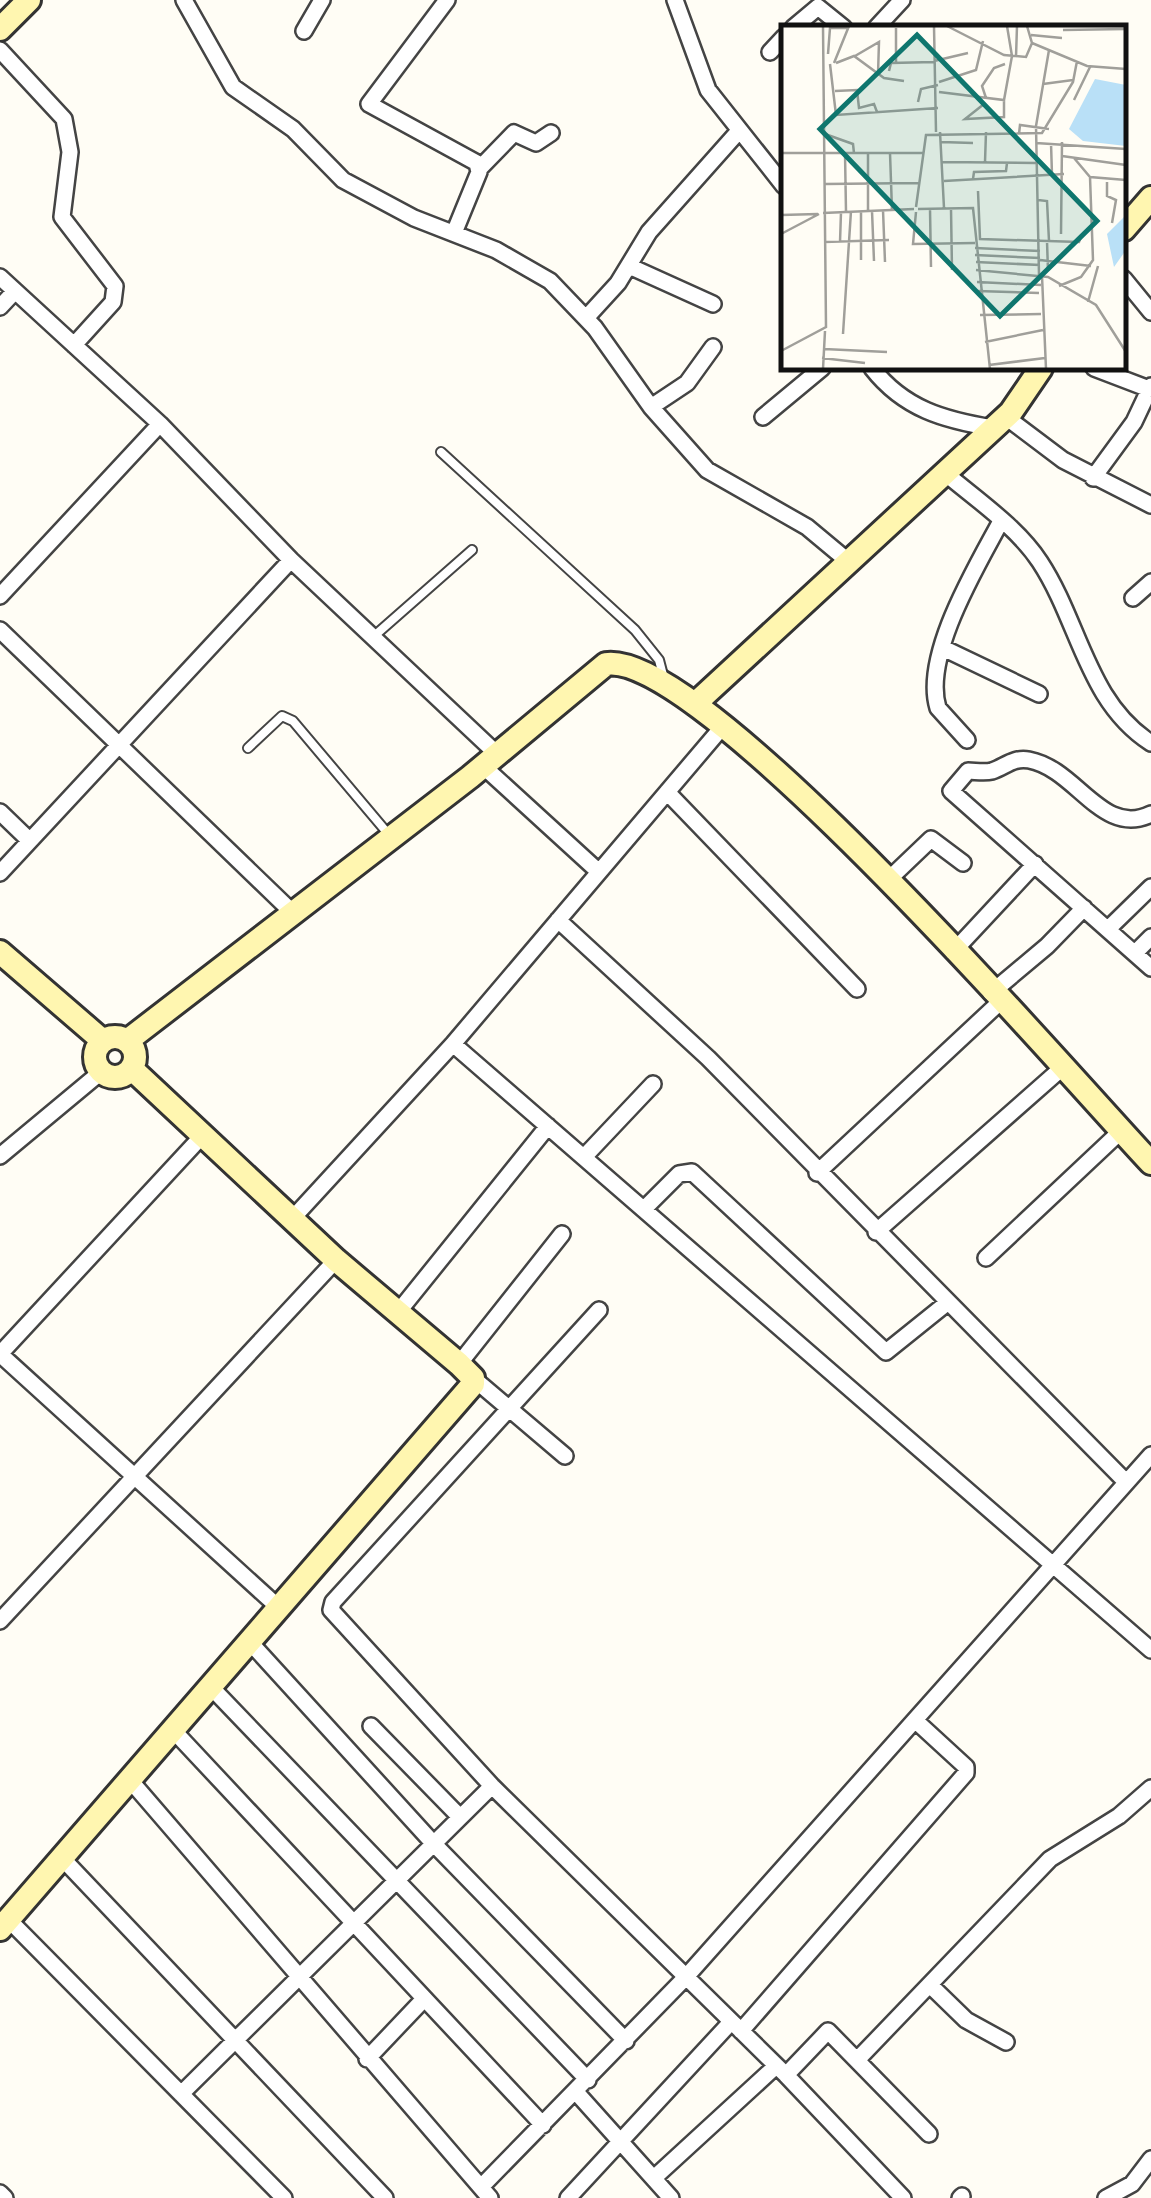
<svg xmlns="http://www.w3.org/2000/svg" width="1151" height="2198" viewBox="0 0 1151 2198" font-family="'Crimson Pro',serif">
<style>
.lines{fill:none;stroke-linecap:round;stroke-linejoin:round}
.lane-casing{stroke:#444;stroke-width:12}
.street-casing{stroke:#444;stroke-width:20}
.secondary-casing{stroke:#333;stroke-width:28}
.lane{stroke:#fff;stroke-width:8}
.street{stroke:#fff;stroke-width:15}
.secondary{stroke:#fff6b0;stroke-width:22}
.inset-road{fill:none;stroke:#a09f9a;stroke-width:2.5}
.view{fill:#0f766e;fill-opacity:0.15;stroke:#0f766e;stroke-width:5}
.inset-edge{fill:none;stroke:#111;stroke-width:5}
</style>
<rect width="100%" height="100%" fill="#fffdf5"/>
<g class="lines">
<defs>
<path id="lane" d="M441 452 635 630 659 660 664 679
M373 637 472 550
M248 748 282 716 293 721 390 836"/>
<path id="street" d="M184 0 233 87 293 129 343 180 414 218 496 250 550 281 595 328 651 407 707 470 807 527 849 562
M447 0 369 104 477 163 479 172 454 233
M675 0 708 90 784 186
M793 28 818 7 844 28
M876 28 902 0
M304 31 322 0
M0 50 64 119 70 152 62 217 115 286 113 302 74 345
M770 52 784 37
M480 168 514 133 536 143 551 133
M629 266 713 304
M0 277 160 424 291 560 497 754
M1124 279 1151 312
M0 307 15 291
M586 318 618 283 649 232 738 132
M872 368C904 409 944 420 993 428
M1094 368 1149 389
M651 407 687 383 713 347
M763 417 822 368
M1006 417 1063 460 1151 505
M945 473C977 500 1017 527 1040 562 1080 623 1087 702 1151 743
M1093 478 1134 422 1151 386
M0 596 160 424
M1133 598 1151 582
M0 630 292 912
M943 648 1039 694
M967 740 938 708C922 656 977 566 1001 521
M483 766 599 872
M667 792 857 989
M0 812 29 840
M1151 814C1102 838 1077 769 1029 760 1013 757 1005 767 992 771 984 773 975 771 968 771L951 791 1151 968
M0 873 291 560
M887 881 931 839 963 863
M558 920 708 1058 1126 1482
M1108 929 1151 887
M953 952 1035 864
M1135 953 1151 937
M991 993 1047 946 1084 908
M453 1044 1151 1650
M0 1156 101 1072
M584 1157 653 1084
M817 1173 1000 1002
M644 1209 679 1174 692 1172 886 1352 947 1303
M292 1219 453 1044 724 725
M876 1232 1062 1068
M986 1258 1121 1131
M599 1310 333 1602 331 1610 492 1786 786 2075 903 2198
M399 1311 548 1126
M0 1354 277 1606
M0 1354 203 1135
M459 1364 562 1234
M473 1378 565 1456
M0 1621 336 1260
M248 1640 433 1843 626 2041
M210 1686 588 2080
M371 1726 460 1817
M173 1730 543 2125
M130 1780 490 2198
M63 1859 385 2198
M8 1919 284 2198
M930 1985 966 2020 1006 2042
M741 2031 966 1773V1767L917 1722
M367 2059 424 1999
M858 2059 1050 1859 1119 1816 1151 1788
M786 2075 828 2031 929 2134
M576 2092 671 2198
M181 2094 492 1786
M655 2177 776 2066
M481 2187 685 1978 1151 1455
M0 2193 5 2198
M568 2198 731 2022
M960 2198 962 2196
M1106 2198 1132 2184 1151 2159"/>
<path id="secondary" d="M0 29 29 0
M1124 229 1151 198
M697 702 1011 412 1041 368
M0 952 103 1041
M95 1057a20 20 0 1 1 40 0a20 20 0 1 1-40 0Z
M127 1041 470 777 606 664C702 649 1071 1078 1151 1163
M0 1929 473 1384V1378L459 1364 336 1260 132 1069"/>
</defs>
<use href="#lane" class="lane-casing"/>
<use href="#street" class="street-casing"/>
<use href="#secondary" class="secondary-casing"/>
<use href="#lane" class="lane"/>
<use href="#street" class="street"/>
<use href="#secondary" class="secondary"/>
</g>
<g transform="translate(781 25)">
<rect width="345" height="345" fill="#fffdf5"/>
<path d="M314 54 345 60V121L302 116 288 104ZM345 190V225L333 242 326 209Z" fill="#b9e0f7"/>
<path class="inset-road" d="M153 1 155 107M166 1 223 30 245 32 251 18M246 1 251 18 306 41 345 44M115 3V38M282 5 345 4M250 10 281 13M47 29 49 3H66M74 31 98 17 97 49M235 32 236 1M153 36 187 28M53 38 68 1M55 38 73 31 103 53 123 56M49 39 55 90 157 83M108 46 110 38 153 37M158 57 195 45 202 16M262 59 292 55M54 66 76 65 78 83 93 79 96 87M158 67 223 75 231 31 226 1M205 73 201 61 213 43 224 39M293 75 309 42M137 77 140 64 157 60M203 79 184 94 223 92V75M159 107 163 183M44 109 72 119 73 128M238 109 239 100 268 104M160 117 192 118M255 118 345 124M270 118 271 150M0 128H143M64 128 65 187M109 128 111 185M281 131 345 140M293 133 309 152 345 155M161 137 255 138M204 137 205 107M192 154 193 147 225 146 226 138M163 156 283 149M326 157V171L335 175 331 198M44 159 138 158M197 166 199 214 298 217 300 212M257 175 266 176 268 216M135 182 145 110 261 108 292 57 296 36M137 184 192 183 209 344M149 184 150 242M170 184 171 245M102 185 104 237M87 186V127M91 186 93 236M135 187 132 219 194 218M42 188 133 184M0 190 37 189M0 209 38 189M280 209 281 117M266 216 267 246M43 217 108 215M59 217 60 187M194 223 259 226M194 230 259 233M80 235V186M259 235 310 241M195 237 259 240M195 245 267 252 315 280 345 327M258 250 255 101 268 25M261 251 265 344M196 257 260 260M278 261 300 252 312 235 309 152M196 266 258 268M307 277 317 241M199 290 260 289M62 309 70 186M204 317 262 305M43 324 106 327M0 326 45 302 42 1M41 333 84 338M208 340 264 333M42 344 44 306"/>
<path class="view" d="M136 10 316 196 219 291 39 104Z"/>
<rect width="345" height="345" class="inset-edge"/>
</g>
</svg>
